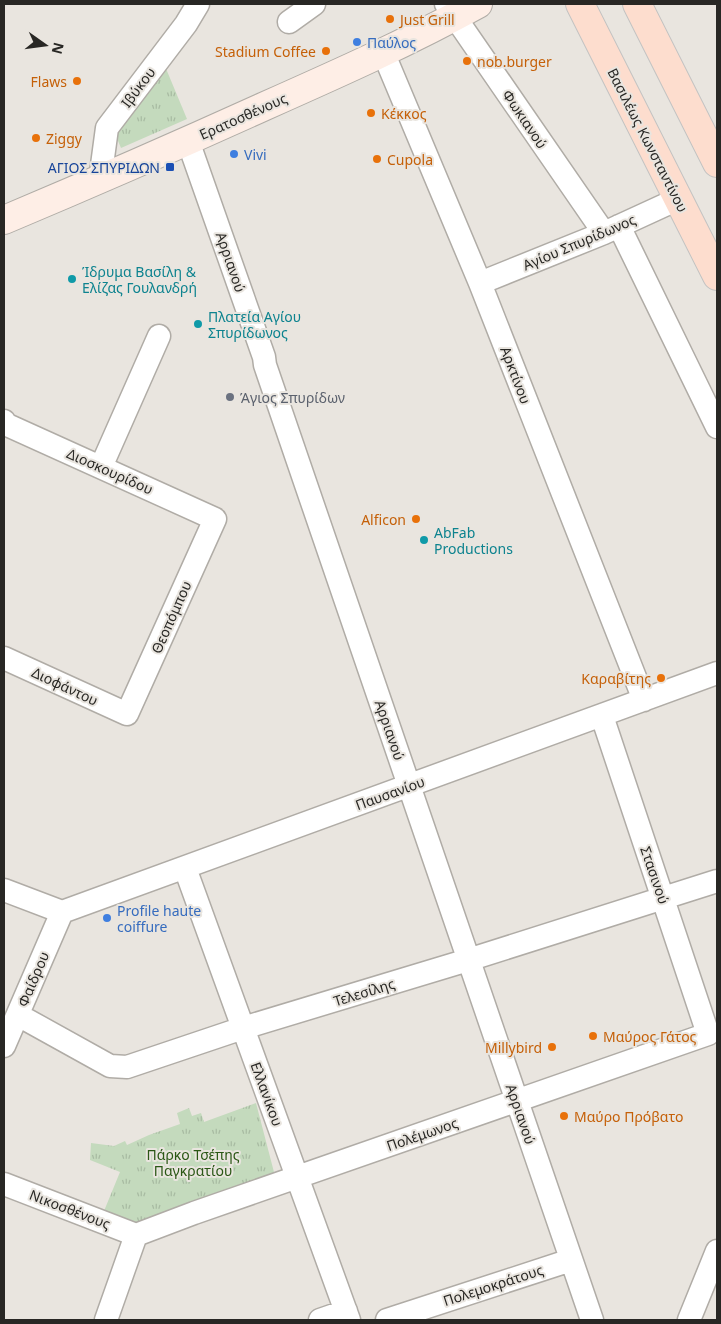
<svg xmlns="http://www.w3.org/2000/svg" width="721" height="1324" viewBox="0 0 721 1324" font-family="'Noto Sans',sans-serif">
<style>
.grass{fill:url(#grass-tufts)}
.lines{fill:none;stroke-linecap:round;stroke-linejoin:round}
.street-casing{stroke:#b0aca6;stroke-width:25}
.secondary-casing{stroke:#b0aca6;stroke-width:30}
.primary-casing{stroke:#c3c3c2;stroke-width:30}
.street{stroke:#fff;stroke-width:22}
.secondary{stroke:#feeee6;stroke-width:28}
.primary{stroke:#fdddce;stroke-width:28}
.food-dot{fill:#e8710a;stroke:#e9e5df;stroke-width:2}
.shop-dot{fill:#3f7fe0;stroke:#e9e5df;stroke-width:2}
.transit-dot{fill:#1a4fb4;stroke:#e9e5df;stroke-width:2}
.culture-dot{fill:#0f9aa8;stroke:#e9e5df;stroke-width:2}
.worship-dot{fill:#6b7280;stroke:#e9e5df;stroke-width:2}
.labels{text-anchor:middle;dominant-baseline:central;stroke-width:4;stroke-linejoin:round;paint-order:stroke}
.food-label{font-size:14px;fill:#c56008;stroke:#e9e5df;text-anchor:start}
.shop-label{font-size:14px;fill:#366cbe;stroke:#e9e5df;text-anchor:start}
.street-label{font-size:14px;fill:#282724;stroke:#e9e5df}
.transit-label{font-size:14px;fill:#164399;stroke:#e9e5df;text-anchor:end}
.culture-label{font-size:14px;fill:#0d838f;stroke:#e9e5df;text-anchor:start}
.worship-label{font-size:14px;fill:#5b616d;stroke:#e9e5df;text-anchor:start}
.park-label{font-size:14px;fill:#2a5715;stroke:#e9e5df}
</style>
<defs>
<pattern id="grass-tufts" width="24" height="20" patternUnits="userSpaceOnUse" patternTransform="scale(1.25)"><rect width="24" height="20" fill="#c4dabd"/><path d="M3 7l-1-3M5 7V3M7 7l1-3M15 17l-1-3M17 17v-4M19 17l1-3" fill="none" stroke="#a8bba2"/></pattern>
</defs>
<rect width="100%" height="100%" fill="#e9e5df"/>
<path class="grass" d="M162 59 187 119 121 148 113 129Z
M256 1103 275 1176 137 1224 104 1211 120 1172 90 1160 91 1143 114 1146 125 1141 127 1145 149 1135 180 1124 177 1113 189 1108 192 1116 201 1113 204 1122Z"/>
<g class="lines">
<defs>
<path id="street" d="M446 4 604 233
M289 22 314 4
M383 52 480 283 644 700
M188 141 264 357 265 365 592 1320
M100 180 107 128 186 24 198 4
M619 226 717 427
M480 283 604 233 678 199
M4 421 5 424 215 519 127 714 4 658
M101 467 159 336
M602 716 708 1034
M185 868 349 1320
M4 890 62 912
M62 912 717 673
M18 1015 110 1066 127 1067 243 1028 468 960 717 881
M4 1046 62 912
M4 1184 136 1235
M136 1235 194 1213 708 1034
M106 1320 136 1235
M320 1320 346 1311
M387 1320 571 1260
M689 1320 717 1251"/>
<path id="secondary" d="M4 220C92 183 179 145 265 106 337 74 409 42 478 4"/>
<path id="primary" d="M580 4 717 276
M637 4 717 163"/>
</defs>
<use href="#street" class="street-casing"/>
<use href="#secondary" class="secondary-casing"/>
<use href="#primary" class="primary-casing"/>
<use href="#street" class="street"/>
<use href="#secondary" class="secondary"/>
<use href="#primary" class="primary"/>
</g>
<g class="food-dot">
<circle cx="390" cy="19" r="5"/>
<circle cx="326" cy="51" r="5"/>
<circle cx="467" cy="61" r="5"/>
<circle cx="77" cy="81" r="5"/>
<circle cx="371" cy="113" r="5"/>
<circle cx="36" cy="138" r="5"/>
<circle cx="377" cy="159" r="5"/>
<circle cx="416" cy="519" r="5"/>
<circle cx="661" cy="678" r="5"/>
<circle cx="593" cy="1036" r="5"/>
<circle cx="552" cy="1047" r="5"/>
<circle cx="564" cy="1116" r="5"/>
</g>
<g class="shop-dot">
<circle cx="357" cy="42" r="5"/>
<circle cx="234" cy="154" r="5"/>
<circle cx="107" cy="918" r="5"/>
</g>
<rect class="transit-dot" x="165" y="162" width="10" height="10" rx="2.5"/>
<g class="culture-dot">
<circle cx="72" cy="279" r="5"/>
<circle cx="198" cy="324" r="5"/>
<circle cx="424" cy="540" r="5"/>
</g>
<circle class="worship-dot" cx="230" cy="397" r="5"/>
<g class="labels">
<g class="food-label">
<text x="400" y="19">Just Grill</text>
<text x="316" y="51" text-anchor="end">Stadium Coffee</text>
<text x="477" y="61">nob.burger</text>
<text x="67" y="81" text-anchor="end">Flaws</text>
<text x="381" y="113">Κέκκος</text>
<text x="46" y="138">Ziggy</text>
<text x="387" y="159">Cupola</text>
<text x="406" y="519" text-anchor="end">Alficon</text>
<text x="651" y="678" text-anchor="end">Καραβίτης</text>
<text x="603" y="1036">Μαύρος Γάτος</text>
<text x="542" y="1047" text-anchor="end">Millybird</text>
<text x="574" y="1116">Μαύρο Πρόβατο</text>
</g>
<g class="shop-label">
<text x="367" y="42">Παύλος</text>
<text x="244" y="154">Vivi</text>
<text x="117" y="910">Profile haute<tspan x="117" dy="16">coiffure</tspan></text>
</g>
<g class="street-label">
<text transform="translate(138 87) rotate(-53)">Ιβύκου</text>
<text transform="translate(243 116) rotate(-24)">Ερατοσθένους</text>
<text transform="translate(525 119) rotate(56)">Φωκιανού</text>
<text transform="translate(648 140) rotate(63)">Βασιλέως Κωνσταντίνου</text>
<text transform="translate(579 242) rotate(-23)">Αγίου Σπυρίδωνος</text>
<text transform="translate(231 262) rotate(71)">Αρριανού</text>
<text transform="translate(516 375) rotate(69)">Αρκτίνου</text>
<text transform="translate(110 471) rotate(24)">Διοσκουρίδου</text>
<text transform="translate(171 617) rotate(-66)">Θεοπόμπου</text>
<text transform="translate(65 686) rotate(25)">Διοφάντου</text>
<text transform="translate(390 730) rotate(71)">Αρριανού</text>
<text transform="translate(390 793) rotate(-20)">Παυσανίου</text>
<text transform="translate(655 875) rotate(71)">Στασινού</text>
<text transform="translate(33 979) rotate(-67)">Φαίδρου</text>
<text transform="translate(364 992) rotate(-17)">Τελεσίλης</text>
<text transform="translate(267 1094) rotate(70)">Ελλανίκου</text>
<text transform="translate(521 1114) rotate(71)">Αρριανού</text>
<text transform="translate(422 1134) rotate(-19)">Πολέμωνος</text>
<text transform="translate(70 1209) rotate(21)">Νικοσθένους</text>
<text transform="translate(493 1285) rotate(-18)">Πολεμοκράτους</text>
</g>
<g class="transit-label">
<text x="160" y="167">ΑΓΙΟΣ ΣΠΥΡΙΔΩΝ</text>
</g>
<g class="culture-label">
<text x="82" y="271">Ίδρυμα Βασίλη &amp;<tspan x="82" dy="16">Ελίζας Γουλανδρή</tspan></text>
<text x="208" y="316">Πλατεία Αγίου<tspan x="208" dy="16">Σπυρίδωνος</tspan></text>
<text x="434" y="532">AbFab<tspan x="434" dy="16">Productions</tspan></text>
</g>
<g class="worship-label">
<text x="240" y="397">Άγιος Σπυρίδων</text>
</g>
<g class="park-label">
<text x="193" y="1154">Πάρκο Τσέπης<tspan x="193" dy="16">Παγκρατίου</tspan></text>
</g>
</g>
<rect width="721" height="1324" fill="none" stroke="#282724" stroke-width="10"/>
<g transform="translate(45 45) rotate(104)" stroke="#e9e5df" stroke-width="4" paint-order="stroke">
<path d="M0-4L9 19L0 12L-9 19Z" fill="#282724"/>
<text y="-8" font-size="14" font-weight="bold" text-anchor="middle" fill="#282724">N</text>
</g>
</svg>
